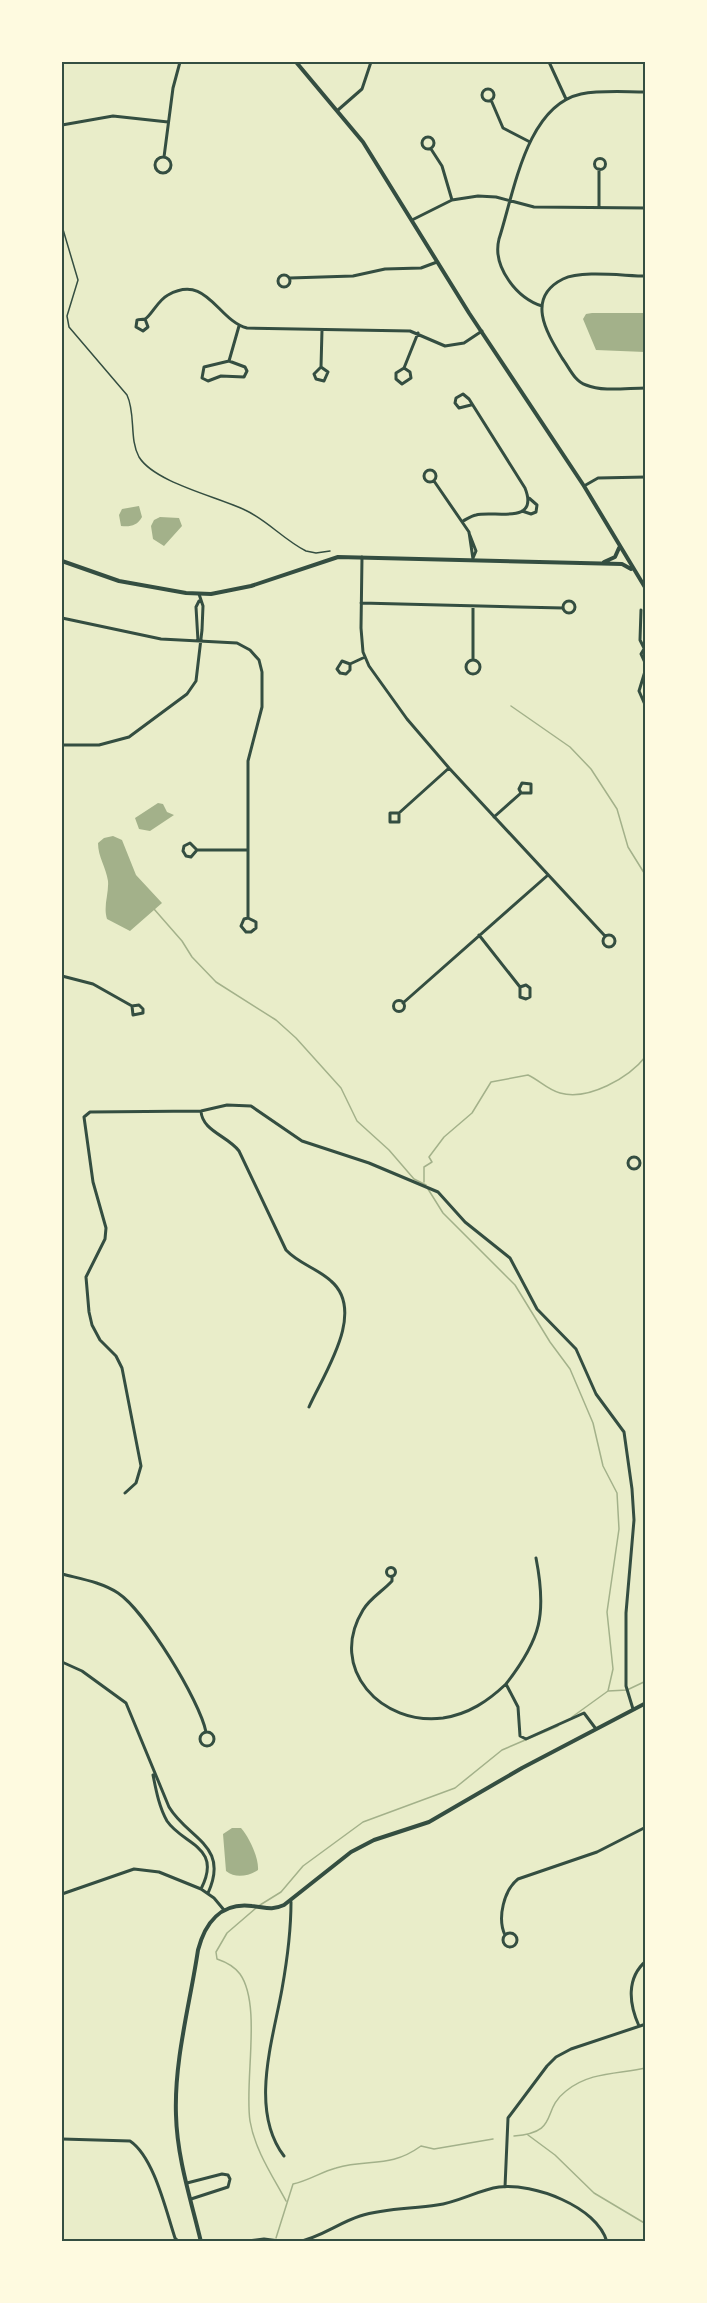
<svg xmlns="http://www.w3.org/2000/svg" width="707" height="2303" viewBox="0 0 707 2303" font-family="'Nunito Sans',sans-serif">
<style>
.water{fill:#a3b18a}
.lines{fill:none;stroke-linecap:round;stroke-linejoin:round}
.stream{stroke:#a3b18a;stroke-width:1.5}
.path{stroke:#344e41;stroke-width:1.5}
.minor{stroke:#344e41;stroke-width:3}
.tertiary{stroke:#344e41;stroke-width:4}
.neatline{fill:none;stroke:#344e41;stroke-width:2}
</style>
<rect width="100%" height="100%" fill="#e9edc9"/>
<path class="water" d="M592 313H645V352L596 350 583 319 586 314Z
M139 506 142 517C137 526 130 527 121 526L119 515 122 509Z
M160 517 179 518 182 526 164 546 153 539 151 526 154 520Z
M158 803 163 804 167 812 174 815 150 831 139 829 135 818Z
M113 836 122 840 136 875 162 903 130 931 107 919C103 906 109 894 108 881 106 867 98 857 98 843L104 838Z
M232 1828H241C249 1837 259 1858 258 1870 248 1876 236 1879 226 1871L223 1834Z"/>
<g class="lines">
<path class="stream" d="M511 706 570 747 591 769 617 809 628 847 646 876
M154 909 182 941 192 957 216 982 276 1020 296 1038 341 1088 357 1121 389 1150 414 1179 426 1185
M424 1182V1167L432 1162 429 1157 444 1137 472 1113 491 1082 528 1075C539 1080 548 1090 560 1093 588 1101 629 1078 646 1056
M428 1189 443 1213 515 1285 550 1342 570 1369 593 1423 603 1466 617 1493 619 1529 607 1612 613 1669 608 1691
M572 1717 608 1691 627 1690 646 1681
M260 1905 281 1892 303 1866 363 1822 455 1788 502 1750 558 1726
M256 1908 227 1933 216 1952 217 1959C226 1962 234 1966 240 1974 262 2005 244 2082 250 2121 255 2150 272 2175 286 2201
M528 2135 555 2155 594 2193 646 2224
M514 2136C561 2132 540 2111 566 2091 589 2072 617 2074 646 2068
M276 2238 293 2184C308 2181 321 2172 336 2168 369 2158 389 2169 421 2146L434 2149 493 2139"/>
<path class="path" d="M62 226 78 280 67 316 69 327 127 395C136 414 129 439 139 457 155 483 219 497 245 510 267 520 284 540 306 551L316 553 330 551"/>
<path class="minor" d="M549 62 566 99
M482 95a6 6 0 1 1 12 0a6 6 0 1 1-12 0Z
M491 100 503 128 530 142
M338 110 362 89 371 62
M62 125 113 116 168 122
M422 143a6 6 0 1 1 12 0a6 6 0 1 1-12 0Z
M431 149 442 166 452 200
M155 165a8 8 0 1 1 16 0a8 8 0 1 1-16 0Z
M164 157 173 88 180 62
M594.5 164a5.5 5.5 0 1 1 11 0a5.5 5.5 0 1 1-11 0Z
M599 169V207
M412 220 452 200 478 196 496 197 534 207 646 208
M278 281a6 6 0 1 1 12 0a6 6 0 1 1-12 0Z
M646 276C624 276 582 270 563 279 525 298 547 333 562 358 569 367 574 381 586 385 603 392 627 388 646 388
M290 278 353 276 385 269 421 268 437 262
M542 306C517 298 492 267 499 239 514 193 526 106 581 94 602 90 624 92 646 92
M145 319 148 327 143 331 136 327 137 320C139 319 142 320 145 319 151 316 158 300 168 295 207 273 217 320 247 328L410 331 445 346 464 343 482 331
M229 361 245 367 247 371 244 377 221 376 208 381 202 378 204 367 229 361 239 326
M321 367 328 372 324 381 316 379 314 374 321 367 322 330
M404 368 410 372 411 378 402 384 396 379V373L404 368 418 333
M424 476a6 6 0 1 1 12 0a6 6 0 1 1-12 0Z
M434 481 469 532 473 559
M584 486 598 478 646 477
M522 511 531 514 536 512 537 505 529 498
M463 521C467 519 471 516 476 515 493 510 540 526 525 488L469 399 463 394 456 398 455 403 459 408 471 405
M469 533 476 551 473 558
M362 557 361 628 363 652 369 666 407 719 449 768 605 936
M563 607a6 6 0 1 1 12 0a6 6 0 1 1-12 0Z
M361 603 563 608
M641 610 640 640 644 648
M62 618 161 639 237 643 250 650 259 660 262 672V707L248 761V918L244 919 241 926 246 932H251L256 928V922L248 918
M198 641 196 607 199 601
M644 649 641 654 646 665
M473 660V606
M466 667a7 7 0 1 1 14 0a7 7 0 1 1-14 0Z
M350 664V670L346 674 340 673 337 669 342 661 350 664 365 657
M646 668 639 691 646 707
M62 745H99L129 737 187 694 196 681 202 630 203 606 199 594
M399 813V822H390V813H399L449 768
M494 817 521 793H531V784L522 783 519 789 521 793
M197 850 191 857 186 856 183 851 184 846 190 843 197 850H248
M479 935 520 987V997L526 999 530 997V988L526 985 520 987
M603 941a6 6 0 1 1 12 0a6 6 0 1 1-12 0Z
M62 976 93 984 132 1006 139 1005 143 1009V1013L133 1015 132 1006
M393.5 1006a5.5 5.5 0 1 1 11 0a5.5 5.5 0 1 1-11 0Z
M403 1003 548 875
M201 1111C202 1131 228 1136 239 1151L286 1250C299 1264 317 1268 331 1281 367 1312 323 1375 309 1407
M628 1163a6 6 0 1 1 12 0a6 6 0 1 1-12 0Z
M125 1493 136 1483 141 1466 122 1368 116 1356 100 1340 92 1325 89 1312 86 1277 105 1239 106 1228 93 1182 84 1117 90 1112 201 1111 227 1105 251 1106 302 1141 369 1163 438 1192 465 1222 510 1258 537 1309 576 1349 596 1394 624 1432 632 1489 634 1520 626 1613V1686L633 1709
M386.5 1572a4.5 4.5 0 1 1 9 0a4.5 4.5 0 1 1-9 0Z
M62 1574C81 1579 101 1582 118 1593 145 1611 200 1701 206 1732
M392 1576V1581C383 1591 370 1598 363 1610 327 1669 382 1726 443 1718 469 1714 488 1701 506 1684L518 1707 520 1736 526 1739 584 1713 596 1729
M62 1662 82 1671 126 1703 169 1807C188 1839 230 1845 208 1893
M506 1684C541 1639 547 1614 536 1558
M200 1739a7 7 0 1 1 14 0a7 7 0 1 1-14 0Z
M153 1775C156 1790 159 1807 167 1821 183 1845 223 1846 201 1889
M62 1894 134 1869 159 1872 201 1889 214 1898 224 1910
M503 1940a7 7 0 1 1 14 0a7 7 0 1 1-14 0Z
M505 1935C497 1918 504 1890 518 1879L597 1852 646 1827
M639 2026C629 2004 626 1978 646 1961
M62 2139 130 2141C154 2157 166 2211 175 2238L179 2242
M284 2156C249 2110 273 2040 282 1989 287 1961 291 1930 291 1902
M62 2172V2188
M187 2183 222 2174 228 2175 230 2179 228 2187 191 2199
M505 2187 508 2118 547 2066 556 2057 571 2049 646 2024
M239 2242 264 2239 287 2242
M297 2242C320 2238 338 2223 360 2216 385 2208 412 2209 437 2205 459 2202 478 2190 499 2187 533 2183 597 2206 607 2242"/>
<path class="tertiary" d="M296 62 363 142 469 313 584 486 646 589
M62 561 119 581 186 593 211 594 251 586 338 557 622 564 631 569
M604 562 615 557 619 548
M201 2242C191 2200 177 2158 176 2115 174 2060 190 2004 198 1950 205 1923 221 1902 252 1906 265 1907 271 1911 284 1905L351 1852 374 1840 429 1822 522 1768 646 1703"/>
</g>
<rect width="707" height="2303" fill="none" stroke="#fefae0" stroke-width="126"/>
<rect x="63" y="63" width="581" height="2177" class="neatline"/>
</svg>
